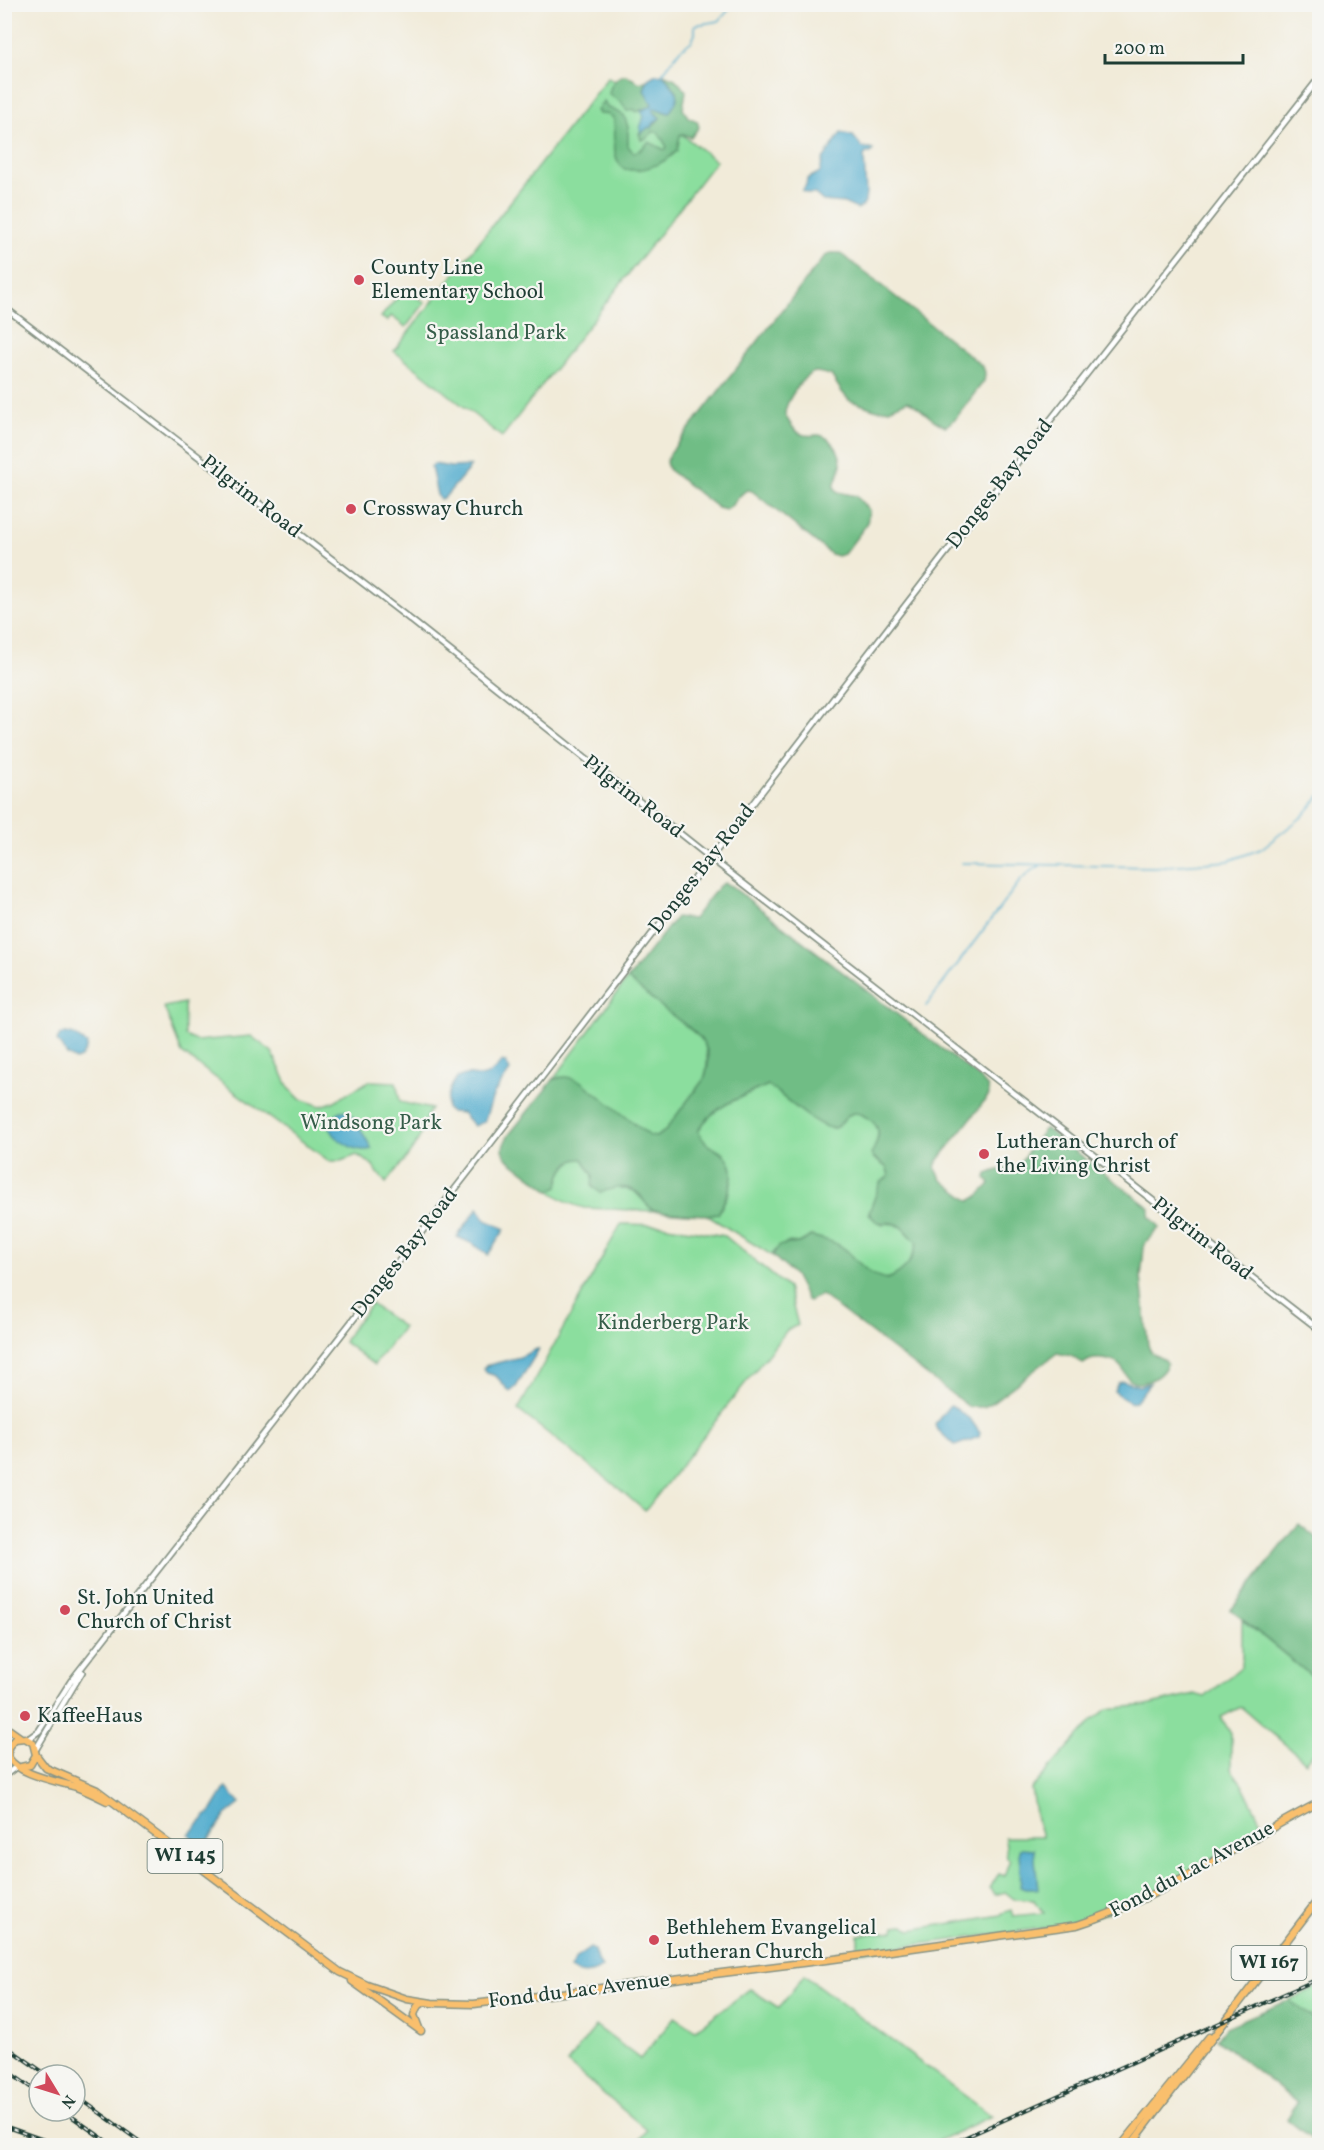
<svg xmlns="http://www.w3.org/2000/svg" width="1324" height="2150" viewBox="0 0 1324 2150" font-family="Vollkorn,serif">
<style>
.green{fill:#8bde9e;stroke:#558e69;stroke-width:1.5}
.forest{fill:#70bd85;stroke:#487d5c;stroke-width:1.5}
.water{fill:#4fabcd;stroke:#377480;stroke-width:1.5}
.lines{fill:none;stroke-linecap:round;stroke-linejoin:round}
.stream{stroke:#4fabcd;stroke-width:1.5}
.minor-casing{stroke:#889486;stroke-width:8}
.major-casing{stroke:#889486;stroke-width:9}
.minor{stroke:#fff;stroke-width:4.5}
.major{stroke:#f9bf6d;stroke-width:6}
.rail-casing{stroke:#1f3d34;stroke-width:4}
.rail{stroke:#f6f6f2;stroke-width:1.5;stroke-dasharray:4.5;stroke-linecap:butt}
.poi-dot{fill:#d1495b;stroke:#f6f6f2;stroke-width:2}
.labels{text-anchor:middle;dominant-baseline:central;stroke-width:4.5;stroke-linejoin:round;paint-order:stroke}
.shield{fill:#f6f6f2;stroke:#60746d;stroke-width:1.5}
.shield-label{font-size:20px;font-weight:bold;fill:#1f3d34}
.poi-label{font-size:21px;fill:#1f3d34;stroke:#f6f6f2;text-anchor:start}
.park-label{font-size:21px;fill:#355d49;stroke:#f6f6f2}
.street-label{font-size:21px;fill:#1f3d34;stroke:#f6f6f2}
</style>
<rect width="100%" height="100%" fill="#f6f6f2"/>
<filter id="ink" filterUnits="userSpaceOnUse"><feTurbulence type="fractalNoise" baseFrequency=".0167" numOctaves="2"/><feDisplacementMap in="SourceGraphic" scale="12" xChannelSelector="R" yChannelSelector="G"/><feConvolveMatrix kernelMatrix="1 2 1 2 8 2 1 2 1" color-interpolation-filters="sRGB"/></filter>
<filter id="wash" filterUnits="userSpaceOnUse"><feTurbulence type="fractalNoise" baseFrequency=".008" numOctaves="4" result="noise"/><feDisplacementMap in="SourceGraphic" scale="24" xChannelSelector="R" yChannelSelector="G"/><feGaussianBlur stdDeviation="1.35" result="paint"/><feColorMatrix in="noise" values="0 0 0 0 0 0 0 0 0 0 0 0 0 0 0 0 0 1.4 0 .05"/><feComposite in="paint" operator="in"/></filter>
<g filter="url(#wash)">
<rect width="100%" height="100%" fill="#f1ebd9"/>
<path class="green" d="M608 77 716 161 502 437 394 351Z
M405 288 425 303 406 327 391 316 387 321 381 317Z
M630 975 628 979 703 1040C708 1053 709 1065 704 1079L664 1132 656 1137 650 1136 560 1077 553 1080Z
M184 1003 185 1036 196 1041 251 1036 272 1052 289 1088 300 1099 321 1106 333 1102 369 1081 396 1082 400 1102 431 1109C425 1118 425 1126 420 1136 413 1153 397 1168 386 1183L370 1163 357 1155 341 1161H329L182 1053 164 1007Z
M768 1085C781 1095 817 1126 831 1128 840 1129 842 1118 849 1115 853 1112 858 1113 862 1115 888 1126 875 1139 873 1158L887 1168 889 1176 880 1184 869 1213 882 1224C899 1221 906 1231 917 1243 912 1265 893 1290 868 1273 860 1267 854 1257 846 1250 836 1242 823 1239 811 1236L799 1243 789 1242 773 1253V1256L708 1216 718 1214 729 1192 724 1154 702 1141 698 1131C714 1105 742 1097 768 1085Z
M578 1158 583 1159 593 1175 616 1187 634 1191 654 1211 584 1208C571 1205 561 1199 550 1191L558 1187C559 1173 565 1164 578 1158Z
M621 1224 662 1225 725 1236 788 1288 798 1325 787 1330 645 1511 611 1482 518 1410Z
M371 1304 403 1327 374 1365 344 1342 350 1331Z
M1242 1620 1319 1682V1746L1306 1762 1241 1707 1221 1717 1231 1734V1769L1242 1784 1264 1828C1217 1855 1170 1885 1120 1907 1103 1915 1085 1919 1067 1925L858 1952V1935L894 1931 895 1926 904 1925 910 1930 1001 1915 1002 1913 1011 1910 1013 1916 1044 1913 1034 1900 1014 1899 1005 1892 995 1895 989 1888 999 1874 1004 1876 1010 1859 1007 1858 1005 1837H1042L1035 1813 1031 1789 1092 1721 1107 1709 1146 1705 1194 1694 1205 1697 1242 1666Z
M804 1975 992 2116 929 2145H635L647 2130 567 2063 596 2026 640 2059 675 2017 695 2030 750 1989 779 2008Z
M1319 1986V2023L1289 2000Z"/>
<path class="forest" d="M663 74 675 79 686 91 683 109 688 117 697 121 699 127 691 137 682 134 680 135 677 151C664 164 642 173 624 169 609 156 617 136 614 119L608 114H599L597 110 604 101 607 107 624 115 628 127V146L633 152 639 151 649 142 665 150 667 147 658 132H653L647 138 641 140 639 133 649 127 651 128 660 118 653 111 654 108 669 113 674 106 677 91Z
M626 75 640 83 647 80 644 90 652 103 650 107 636 112 634 109 627 111 622 103 609 94C610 85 617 75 626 75Z
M831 253H839L848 259 979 363C985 369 986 372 984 381L956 418 946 426C930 422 922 406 907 401L889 409 878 410 871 408 849 400 842 392 831 375C827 375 821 372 816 372 803 373 785 403 785 414 789 423 794 432 804 435 809 436 814 435 819 435 831 437 841 452 841 464 841 472 835 479 834 487L838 492 856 496 869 510 867 524 844 554 837 556 831 554 752 491 747 490C738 495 734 505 726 510L718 508 668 469 666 462 671 452 824 257Z
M724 883 731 886 981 1079 988 1087 989 1095 937 1162 935 1167 942 1180 970 1201 977 1197 990 1184 986 1178 987 1174 998 1170 1016 1168 1045 1128 1150 1208 1149 1216 1158 1225 1159 1228 1146 1242 1144 1247 1141 1277 1148 1345C1150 1355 1161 1357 1167 1363 1164 1375 1146 1386 1133 1382 1126 1379 1126 1373 1121 1367 1116 1360 1099 1357 1090 1360 1087 1361 1085 1363 1083 1364L1071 1356 1057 1353 994 1401 984 1407H969L824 1297 821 1295 809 1301 807 1300 794 1275 773 1256C779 1241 785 1245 798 1243 802 1243 807 1238 811 1236 823 1239 837 1242 846 1250 860 1263 867 1276 888 1279 905 1271 913 1261 917 1243 911 1237 906 1229 899 1225 884 1218 880 1230 869 1213L880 1183 889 1176 887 1168 871 1155C877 1141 885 1130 869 1119 865 1116 861 1113 856 1113 844 1112 842 1130 830 1128 813 1124 783 1096 768 1085 742 1097 713 1105 698 1131 703 1142 709 1145 718 1151 745 1167 727 1194 718 1214 709 1216 659 1213 652 1209 645 1205 644 1200 640 1195 628 1183 612 1188 600 1193L592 1186 593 1175 583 1159C566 1158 560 1173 558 1187L550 1191 506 1158C501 1149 503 1145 508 1136L553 1080C564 1075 570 1077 582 1082L650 1136 656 1137 664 1132 704 1079C719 1042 692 1031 668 1012 654 1001 641 990 628 979L676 917 693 919 719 886Z
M1299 1524 1319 1540V1682L1231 1610Z
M1289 2000 1319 2023V2145L1287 2119 1297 2103 1217 2039 1226 2027Z"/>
<path class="water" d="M656 74 664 75C673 92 687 89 669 113L654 108 653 111 660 118 653 124 652 128 649 127 641 133 640 129 644 116 641 111 651 106 652 104 644 90 648 79Z
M841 133 853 136 862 147 873 150 871 153H866L864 156 866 193 865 202 862 207 857 209 844 203 823 201 815 194H809L802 191 806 185 807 179 820 172 823 159Z
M434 464 451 467 471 466 445 497 440 499 437 495 431 467Z
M66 1033 74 1035 87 1044 86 1049 81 1058 75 1060 67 1055 57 1041 60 1035Z
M502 1062 506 1063 510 1071 494 1093 484 1122 474 1126 462 1113 451 1112 447 1109C446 1099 450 1086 457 1078 479 1067 477 1090 502 1062Z
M340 1111H345L354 1118 372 1149C356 1154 331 1139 329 1123Z
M478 1208 486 1220 505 1229 488 1255 473 1244 457 1237Z
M537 1349H539L516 1387 510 1392 496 1376 487 1373 483 1369 485 1366 520 1357Z
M1123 1381 1139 1386 1150 1383 1136 1401 1131 1403 1114 1391 1118 1383Z
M951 1405 971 1420 980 1433 979 1437 955 1446 936 1428 935 1424 949 1406Z
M226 1787 240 1804 226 1815 202 1849 189 1834 212 1810Z
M1021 1848 1034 1849 1038 1889H1025L1020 1887C1022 1874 1019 1863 1019 1850Z
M590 1948 594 1950 597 1960 602 1967C594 1975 580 1976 570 1969L576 1958Z"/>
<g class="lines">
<path class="stream" d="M662 74 680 50 692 41 695 34V25L719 21 734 4
M961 863 1155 867 1228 861 1261 849 1302 817 1320 796
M926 1006 1020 881 1032 870 1040 866"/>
</g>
</g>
<g filter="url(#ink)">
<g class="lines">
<defs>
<path id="minor" d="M4 307 411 620 717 863 1320 1330
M28 1739 39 1731 71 1681 484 1152 942 558 1320 77
M36 1749 82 1672
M4 1776 17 1766"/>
<path id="major" d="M4 1726 21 1738
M36 1755 46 1768 97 1790 340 1972 367 1985 407 1999 432 2003 474 2004 834 1959 1077 1925C1164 1898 1239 1843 1320 1802
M21 1767 30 1765 36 1755 33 1743 25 1738 15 1739 8 1747V1757C18 1775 57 1781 76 1787 87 1791 97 1796 107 1801
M352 1981 421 2031
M419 2028 414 2015 417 2007 424 2002
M1121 2146 1209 2037
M1130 2146 1320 1897"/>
</defs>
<use href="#minor" class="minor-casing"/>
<use href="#major" class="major-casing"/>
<use href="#minor" class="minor"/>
<use href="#major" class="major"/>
<defs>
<path id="rail" d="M4 2045 47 2075
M4 2069 39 2093
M75 2095 146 2146
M64 2111 113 2146
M4 2126 61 2146
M946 2146 1320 1978"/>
</defs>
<use href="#rail" class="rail-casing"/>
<use href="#rail" class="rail"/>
</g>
</g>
<g class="poi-dot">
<circle cx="359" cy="280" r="6"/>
<circle cx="351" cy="509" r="6"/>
<circle cx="984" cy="1154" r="6"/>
<circle cx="65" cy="1610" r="6"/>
<circle cx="25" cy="1716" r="6"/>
<circle cx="654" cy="1940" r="6"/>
</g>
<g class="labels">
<g class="shield">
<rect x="147.5" y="1839" width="75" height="34" rx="4.5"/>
<rect x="1231.5" y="1946" width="75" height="34" rx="4.5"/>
</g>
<g class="shield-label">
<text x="185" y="1856">WI 145</text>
<text x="1269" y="1963">WI 167</text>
</g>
<g class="poi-label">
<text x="371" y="268">County Line<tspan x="371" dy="24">Elementary School</tspan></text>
<text x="363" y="509">Crossway Church</text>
<text x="996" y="1142">Lutheran Church of<tspan x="996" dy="24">the Living Christ</tspan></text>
<text x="77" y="1598">St. John United<tspan x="77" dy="24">Church of Christ</tspan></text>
<text x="37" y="1716">KaffeeHaus</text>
<text x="666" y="1928">Bethlehem Evangelical<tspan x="666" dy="24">Lutheran Church</tspan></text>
</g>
<g class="park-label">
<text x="496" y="333">Spassland Park</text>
<text x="371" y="1123">Windsong Park</text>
<text x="673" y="1323">Kinderberg Park</text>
</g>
<g class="street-label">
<text transform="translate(1000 484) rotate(-52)">Donges Bay Road</text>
<text transform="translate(251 497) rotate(38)">Pilgrim Road</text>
<text transform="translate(633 797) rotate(38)">Pilgrim Road</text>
<text transform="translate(702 869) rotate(-52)">Donges Bay Road</text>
<text transform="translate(1202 1239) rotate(38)">Pilgrim Road</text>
<text transform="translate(405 1253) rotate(-52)">Donges Bay Road</text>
<text transform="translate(1192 1870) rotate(-28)">Fond du Lac Avenue</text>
<text transform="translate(579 1991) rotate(-7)">Fond du Lac Avenue</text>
</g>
</g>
<rect width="1324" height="2150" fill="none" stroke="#f6f6f2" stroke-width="24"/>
<g transform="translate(57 2093) rotate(128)"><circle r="28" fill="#f6f6f2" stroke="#a0aca6" stroke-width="1.5"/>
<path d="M0-4.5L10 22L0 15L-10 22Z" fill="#d1495b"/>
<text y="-9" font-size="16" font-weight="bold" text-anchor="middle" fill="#1f3d34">N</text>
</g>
<path d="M1105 54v9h138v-9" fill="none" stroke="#1f3d34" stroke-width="3"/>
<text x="1114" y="54" font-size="18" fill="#1f3d34" stroke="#f6f6f2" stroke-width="4.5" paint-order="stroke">200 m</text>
</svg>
